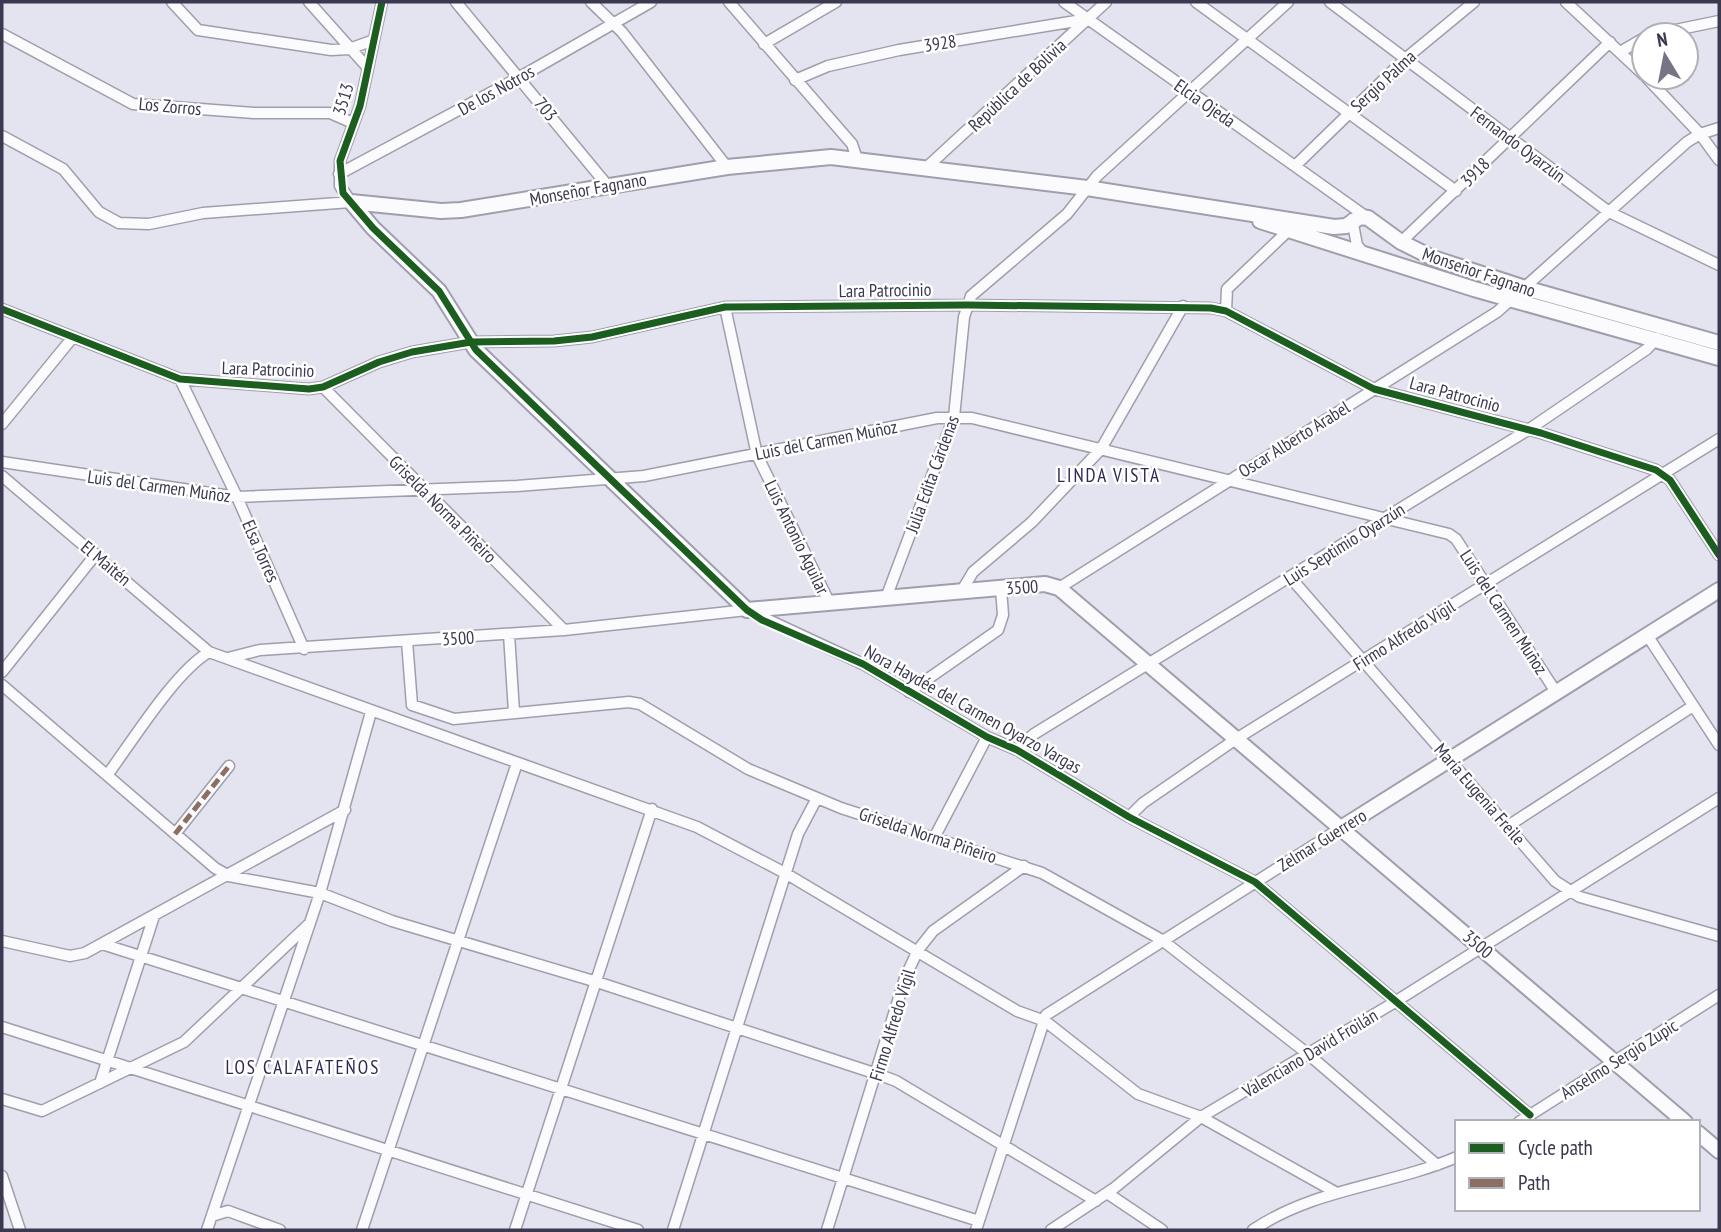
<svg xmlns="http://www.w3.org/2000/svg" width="1721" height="1232" viewBox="0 0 1721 1232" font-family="'PT Sans Narrow',sans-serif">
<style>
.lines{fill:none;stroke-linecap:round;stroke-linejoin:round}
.street-casing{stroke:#9f9eac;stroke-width:13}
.secondary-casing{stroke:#9f9eac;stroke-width:18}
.street{stroke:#fbfbfd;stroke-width:10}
.secondary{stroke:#fbfbfd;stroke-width:14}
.quiet{stroke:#8d6e63;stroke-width:5;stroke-dasharray:10 5;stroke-linecap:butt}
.cycleway-casing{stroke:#fff;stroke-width:11}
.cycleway{stroke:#1b5e20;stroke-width:7}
.labels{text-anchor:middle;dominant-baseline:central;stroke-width:5;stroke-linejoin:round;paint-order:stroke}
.street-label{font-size:18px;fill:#3a394f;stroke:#fff}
.neighbourhood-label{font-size:19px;letter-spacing:2px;fill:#2d2853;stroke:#fff}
</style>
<rect width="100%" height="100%" fill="#e4e4f0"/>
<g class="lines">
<defs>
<path id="street" d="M172 2 198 30 331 50 349 49 374 40
M309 2 368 68
M456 2 607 185
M591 2 622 32 727 167
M729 2 852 144 857 159
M1064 2 1368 218
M1196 2 1456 191
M1330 2 1609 212 1719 265
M1566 2 1644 75
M2 34 133 104 254 113H330L353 123
M1651 35 1719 21
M764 44 836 2
M1620 52 1644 38
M1646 77 1700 134 1719 160
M795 80 828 66 899 50 1088 19
M2 136 63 169 99 212 119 223 149 224 203 213 351 202
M1296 165 1405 59 1474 2
M927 167 1106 2
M339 174 520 77 651 2
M351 202 340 186V161L360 106 382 2
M1352 219 1357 245 1364 254
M1401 242 1610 42
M725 307 757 455 830 604
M2 309 180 379 309 389 323 387 379 362 412 352 471 342 554 341 592 337 725 307 967 305 1211 308 1226 311 1374 389 1541 433 1656 470 1670 480 1719 555
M1226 311 1227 289 1289 230
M180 379 237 497 304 649
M323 387 564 630
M2 424 73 337
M2 462 237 497 517 486 644 476 937 418H972L1449 534 1456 539 1556 692
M2 476 209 652 697 827 785 873 1017 1011 1045 1021 1138 1094 1201 1117 1335 1192
M1290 577 1555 881 1580 897 1719 936
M1059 588 1497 312 1687 142 1700 134 1719 128
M961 592 973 572 1032 522 1101 449 1183 306
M886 598 954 417 964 317 971 296 1067 214 1097 176 1288 2
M509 634 514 712
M1647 635 1719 745
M407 641 412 705 454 719 629 702 640 704 748 769 841 808 1042 873 1162 940 1308 1054 1437 1165
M228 658 260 650 564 630 747 610 863 664 987 737 1017 750 1129 817 1255 882 1530 1115
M2 672 96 554
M2 685 215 868 229 876 320 893 392 921 597 982 877 1074 896 1081 1096 1201
M909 692 998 630 1003 615 1001 588
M1017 750 1034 734 1528 430 1647 349 1657 338
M108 774C133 740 175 672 209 652
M1129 817 1143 803 1236 739 1719 439
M1508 826 1693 706
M175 834 229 766
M934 838 987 737
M2 941 70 956 85 953 345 810
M102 944 979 1221
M2 1027 638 1230
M100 1083 154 916
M2 1099 42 1111 184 1042 308 925
M1519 1122 1719 995
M2 1176 20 1230
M1107 1193 1162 1230
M212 1216 228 1211 280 1230
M207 1230 320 893 371 712
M362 1230 517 763
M515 1230 652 809
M673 1230 798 834 817 798
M827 1230 905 978 918 950 933 931 1024 866
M976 1230 1046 1015 1341 828
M1051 1230 1113 1189 1201 1117 1390 1005 1719 798
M1253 1230C1315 1188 1389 1186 1457 1157"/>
<path id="secondary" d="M351 202 373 228 439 291 476 350 747 610 1045 584 1059 588 1685 1122
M351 202 441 211 461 210 727 167 831 157 1087 188 1334 227 1346 226 1360 217 1368 218 1401 242 1433 258 1525 288 1719 343
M1260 221 1474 289 1719 358
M1341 828 1719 590
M1698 1133 1719 1151"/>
</defs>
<use href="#street" class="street-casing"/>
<use href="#secondary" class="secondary-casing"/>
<use href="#street" class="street"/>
<use href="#secondary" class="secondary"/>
<path class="quiet" d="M175 834 229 766"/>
<defs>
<path id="cycleway" d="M382 2 360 106 340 161 343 193 373 228 439 291 476 350 747 610 762 620 863 664 987 737 1017 750 1129 817 1255 882 1530 1115
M2 309 180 379 309 389 323 387 379 362 412 352 471 342 554 341 592 337 725 307 967 305 1211 308 1226 311 1374 389 1541 433 1656 470 1670 480 1719 555"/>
</defs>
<use href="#cycleway" class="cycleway-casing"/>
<use href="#cycleway" class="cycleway"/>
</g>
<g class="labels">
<g class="street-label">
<text transform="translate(940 43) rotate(-9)">3928</text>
<text transform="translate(1383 81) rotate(-43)">Sergio Palma</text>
<text transform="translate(1017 85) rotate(-43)">República de Bolivia</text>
<text transform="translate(496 90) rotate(-29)">De los Notros</text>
<text transform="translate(343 99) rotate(-73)">3513</text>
<text transform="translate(1205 103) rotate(35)">Elcia Ojeda</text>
<text transform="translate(170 106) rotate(5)">Los Zorros</text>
<text transform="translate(546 109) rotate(51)">703</text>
<text transform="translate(1518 144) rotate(37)">Fernando Oyarzún</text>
<text transform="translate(1475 172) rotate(-45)">3918</text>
<text transform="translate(588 189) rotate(-10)">Monseñor Fagnano</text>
<text transform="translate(1479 272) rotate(19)">Monseñor Fagnano</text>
<text transform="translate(885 290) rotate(-1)">Lara Patrocinio</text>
<text transform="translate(268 369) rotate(2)">Lara Patrocinio</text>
<text transform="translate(1455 394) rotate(15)">Lara Patrocinio</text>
<text transform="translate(1294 439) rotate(-32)">Oscar Alberto Arabel</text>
<text transform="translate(826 440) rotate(-11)">Luis del Carmen Muñoz</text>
<text transform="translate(932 474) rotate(-70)">Julia Edita Cárdenas</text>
<text transform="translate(159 486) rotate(8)">Luis del Carmen Muñoz</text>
<text transform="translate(443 509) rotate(45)">Griselda Norma Piñeiro</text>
<text transform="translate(797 537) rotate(64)">Luis Antonio Aguilar</text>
<text transform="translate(1344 544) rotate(-32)">Luis Septimio Oyarzún</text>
<text transform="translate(261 551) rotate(66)">Elsa Torres</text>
<text transform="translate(106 563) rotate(40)">El Maitén</text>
<text transform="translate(1022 587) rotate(-4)">3500</text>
<text transform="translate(1504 612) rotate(57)">Luis del Carmen Muñoz</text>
<text transform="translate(1404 635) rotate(-32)">Firmo Alfredo Vigil</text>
<text transform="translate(458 638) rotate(-4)">3500</text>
<text transform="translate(973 709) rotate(29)">Nora Haydée del Carmen Oyarzo Vargas</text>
<text transform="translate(1480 794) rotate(49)">María Eugenia Freile</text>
<text transform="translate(928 835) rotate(18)">Griselda Norma Piñeiro</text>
<text transform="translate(1322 840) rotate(-32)">Zelmar Guerrero</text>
<text transform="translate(1478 944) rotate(40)">3500</text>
<text transform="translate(892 1025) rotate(-73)">Firmo Alfredo Vigil</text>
<text transform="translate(1310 1053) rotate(-31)">Valenciano David Froilán</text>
<text transform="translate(1619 1059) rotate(-32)">Anselmo Sergio Zupic</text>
</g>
<g class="neighbourhood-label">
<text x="1109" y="475">LINDA VISTA</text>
<text x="303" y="1067">LOS CALAFATEÑOS</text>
</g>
</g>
<rect width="1721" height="1232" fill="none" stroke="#3a394f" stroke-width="7"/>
<rect x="1455" y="1120" width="245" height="91" fill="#ffffff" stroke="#b0b0b9" stroke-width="2"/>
<rect x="1469" y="1143" width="35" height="10" fill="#1b5e20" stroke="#b0b0b9" stroke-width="2"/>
<text x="1518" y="1155" font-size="21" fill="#3a394f">Cycle path</text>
<rect x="1469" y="1178" width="35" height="10" fill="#8d6e63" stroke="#b0b0b9" stroke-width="2"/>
<text x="1518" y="1190" font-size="21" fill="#3a394f">Path</text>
<g transform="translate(1665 56) rotate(350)"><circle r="33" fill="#ffffff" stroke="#b0b0b9" stroke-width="2"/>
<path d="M0-5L12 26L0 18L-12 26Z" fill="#767587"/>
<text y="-10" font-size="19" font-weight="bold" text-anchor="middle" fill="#3a394f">N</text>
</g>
</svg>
